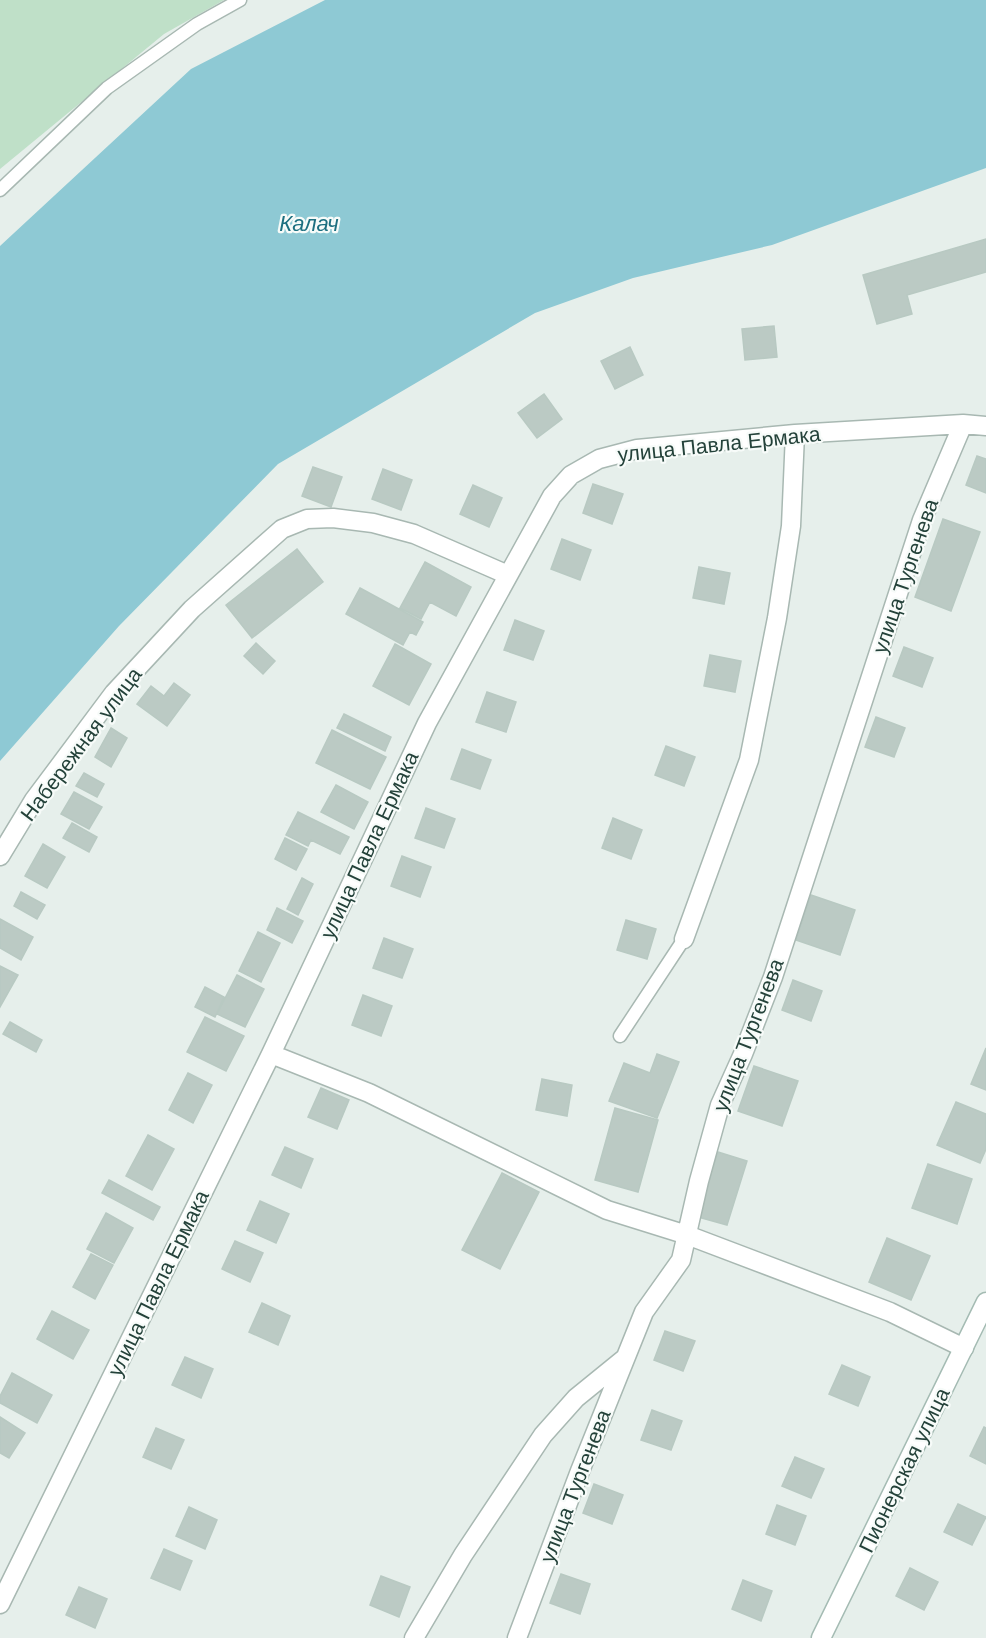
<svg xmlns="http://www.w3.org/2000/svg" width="986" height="1638" viewBox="0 0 986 1638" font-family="Helvetica,sans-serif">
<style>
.green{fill:#bfe0c8}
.water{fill:#8ec9d4}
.building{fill:#bbcac4;stroke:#b8c9c2;stroke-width:1.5}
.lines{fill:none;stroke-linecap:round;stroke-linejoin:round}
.lane-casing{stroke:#a8b8b2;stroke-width:15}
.street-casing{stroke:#a8b8b2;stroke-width:21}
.secondary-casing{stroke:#a4bbb3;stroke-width:21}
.lane{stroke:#fff;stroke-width:12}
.street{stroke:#fff;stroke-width:18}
.secondary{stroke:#fff;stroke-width:18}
.labels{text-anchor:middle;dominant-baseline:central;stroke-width:4.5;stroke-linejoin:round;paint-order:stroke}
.street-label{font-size:21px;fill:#24423a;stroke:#f7fbf9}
.water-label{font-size:22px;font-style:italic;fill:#1c6f80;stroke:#f7fbf9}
</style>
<rect width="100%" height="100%" fill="#e6efeb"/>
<path class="green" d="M0 0H224L164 34 0 169Z"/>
<path class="water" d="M325 0H986V168L772 245 633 278 535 313 278 464 119 626 0 761V246L191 69Z"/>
<path class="building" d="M986 239V272L907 295 912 314 877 324 863 275Z
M774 326 777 357 745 360 742 329Z
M630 347 643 375 615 389 601 361Z
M544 394 562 419 537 438 518 413Z
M977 456 986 459V493L966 485Z
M313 467 342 477 331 507 302 496Z
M383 469 412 480 401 510 372 499Z
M593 484 623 494 612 524 583 513Z
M473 485 502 498 489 527 460 514Z
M943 519 980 532 951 611 915 597Z
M562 539 591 550 580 580 551 569Z
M297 549 323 582 252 638 226 605Z
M425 562 471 587 456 616 430 602 421 619 400 608Z
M699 567 730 573 724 604 693 598Z
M360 588 423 622 416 635 410 632 403 645 346 614Z
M515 620 544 631 533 660 504 650Z
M256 643 275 661 263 674 244 656Z
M395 644 431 664 409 705 373 686Z
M904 647 933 658 922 687 893 676Z
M710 655 741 661 735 692 704 686Z
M174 683 190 695 167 726 137 704 151 686 164 696Z
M487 692 516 702 506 732 476 722Z
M344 714 391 737 385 751 337 728Z
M876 717 905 728 894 757 865 747Z
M111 728 127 738 111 767 95 757Z
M332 730 386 757 370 789 316 763Z
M666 746 695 757 684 786 655 775Z
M462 749 491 760 480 789 451 779Z
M84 773 104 784 97 797 76 786Z
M336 785 368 802 354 829 321 812Z
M74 792 102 807 89 829 61 814Z
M426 808 455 819 444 848 415 838Z
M298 812 349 837 340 854 311 840 308 846 286 835Z
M613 818 642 830 631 859 602 848Z
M72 823 97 837 89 852 63 838Z
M285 838 307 849 296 870 275 859Z
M43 844 65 857 47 888 25 876Z
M402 856 431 867 420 897 391 886Z
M302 878 313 884 298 915 287 909Z
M21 892 45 905 37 919 14 906Z
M811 895 855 910 840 955 796 940Z
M277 908 303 921 292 943 267 930Z
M0 919 33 937 21 960 0 948Z
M626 920 656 929 647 959 617 950Z
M258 932 280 943 261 982 239 971Z
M384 938 413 949 402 978 373 968Z
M0 966 18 975 0 1007Z
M237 975 264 989 245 1027 217 1014Z
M793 980 822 991 811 1021 782 1010Z
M205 987 224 997 215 1017 195 1007Z
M363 995 392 1006 381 1036 352 1025Z
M205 1017 244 1036 226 1071 187 1052Z
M10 1022 42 1040 36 1052 3 1034Z
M986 1048V1090L971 1084Z
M657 1054 679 1062 657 1118 609 1101 624 1063 650 1073Z
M754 1066 798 1081 782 1126 738 1111Z
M188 1073 212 1085 193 1123 169 1110Z
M542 1079 572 1085 567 1116 536 1110Z
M321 1088 349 1100 337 1129 308 1117Z
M956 1102 986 1114V1149L980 1163 937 1145Z
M615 1108 658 1120 638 1192 595 1180Z
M148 1135 174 1149 152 1190 126 1176Z
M285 1147 313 1159 301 1188 272 1175Z
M718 1152 747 1161 727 1225 698 1217Z
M928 1164 972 1179 957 1224 912 1208Z
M502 1173 539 1192 500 1269 462 1250Z
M109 1180 160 1207 153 1220 102 1193Z
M260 1201 289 1214 276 1243 247 1230Z
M106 1213 133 1228 114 1263 87 1249Z
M887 1238 930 1256 911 1300 869 1282Z
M235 1241 263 1253 250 1282 222 1269Z
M91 1254 113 1265 95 1299 73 1287Z
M262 1303 290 1316 278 1345 249 1332Z
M52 1311 89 1330 73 1359 37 1339Z
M665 1331 695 1341 683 1371 654 1360Z
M185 1357 213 1369 201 1398 172 1385Z
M842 1365 870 1377 858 1406 829 1394Z
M12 1373 52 1395 37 1423 0 1403V1396Z
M652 1410 682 1421 671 1450 641 1440Z
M0 1417 25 1433 9 1458 0 1453Z
M984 1427 986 1428V1464L970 1456Z
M156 1428 184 1440 171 1469 143 1457Z
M795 1457 824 1469 811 1498 782 1486Z
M594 1484 623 1495 612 1524 583 1513Z
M958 1504 986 1517 972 1545 944 1532Z
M777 1505 806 1516 795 1545 766 1534Z
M189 1507 217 1520 205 1549 176 1536Z
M164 1549 192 1561 180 1590 151 1578Z
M910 1568 938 1582 924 1610 896 1596Z
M561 1574 590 1584 580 1614 550 1603Z
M381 1576 410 1587 399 1617 370 1605Z
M743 1580 772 1591 761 1621 732 1609Z
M79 1587 107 1599 95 1628 66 1615Z"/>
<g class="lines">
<defs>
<path id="lane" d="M0 190 107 88 197 24 240 0
M620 1036 684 939"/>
<path id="street" d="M0 856 34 800 114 693 192 609 282 529 307 519 333 518 373 523 414 534 508 575
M684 939 749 760 777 618 791 526 795 434
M271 1054 369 1093 607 1210 687 1235 890 1312 964 1348
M0 1604 271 1054 427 723 552 496 571 475 599 459 637 449 795 434 963 424 986 426
M414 1638 463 1555 543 1435 576 1398 624 1359
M517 1638 580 1471 644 1312 681 1260 699 1181 720 1105 743 1054 773 977 922 520 963 424"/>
<path id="secondary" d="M821 1638 986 1302"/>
</defs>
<use href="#lane" class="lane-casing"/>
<use href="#street" class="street-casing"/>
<use href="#secondary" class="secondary-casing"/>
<use href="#lane" class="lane"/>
<use href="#street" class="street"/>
<use href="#secondary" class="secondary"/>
</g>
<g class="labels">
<g class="street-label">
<text transform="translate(719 444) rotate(-6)">улица Павла Ермака</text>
<text transform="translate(905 576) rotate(-71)">улица Тургенева</text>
<text transform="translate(81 744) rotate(-53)">Набережная улица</text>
<text transform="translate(369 845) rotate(-65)">улица Павла Ермака</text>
<text transform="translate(748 1035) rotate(-69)">улица Тургенева</text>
<text transform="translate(158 1283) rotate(-64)">улица Павла Ермака</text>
<text transform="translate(904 1470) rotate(-64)">Пионерская улица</text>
<text transform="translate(575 1486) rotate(-69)">улица Тургенева</text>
</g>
<g class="water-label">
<text x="309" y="223">Калач</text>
</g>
</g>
</svg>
